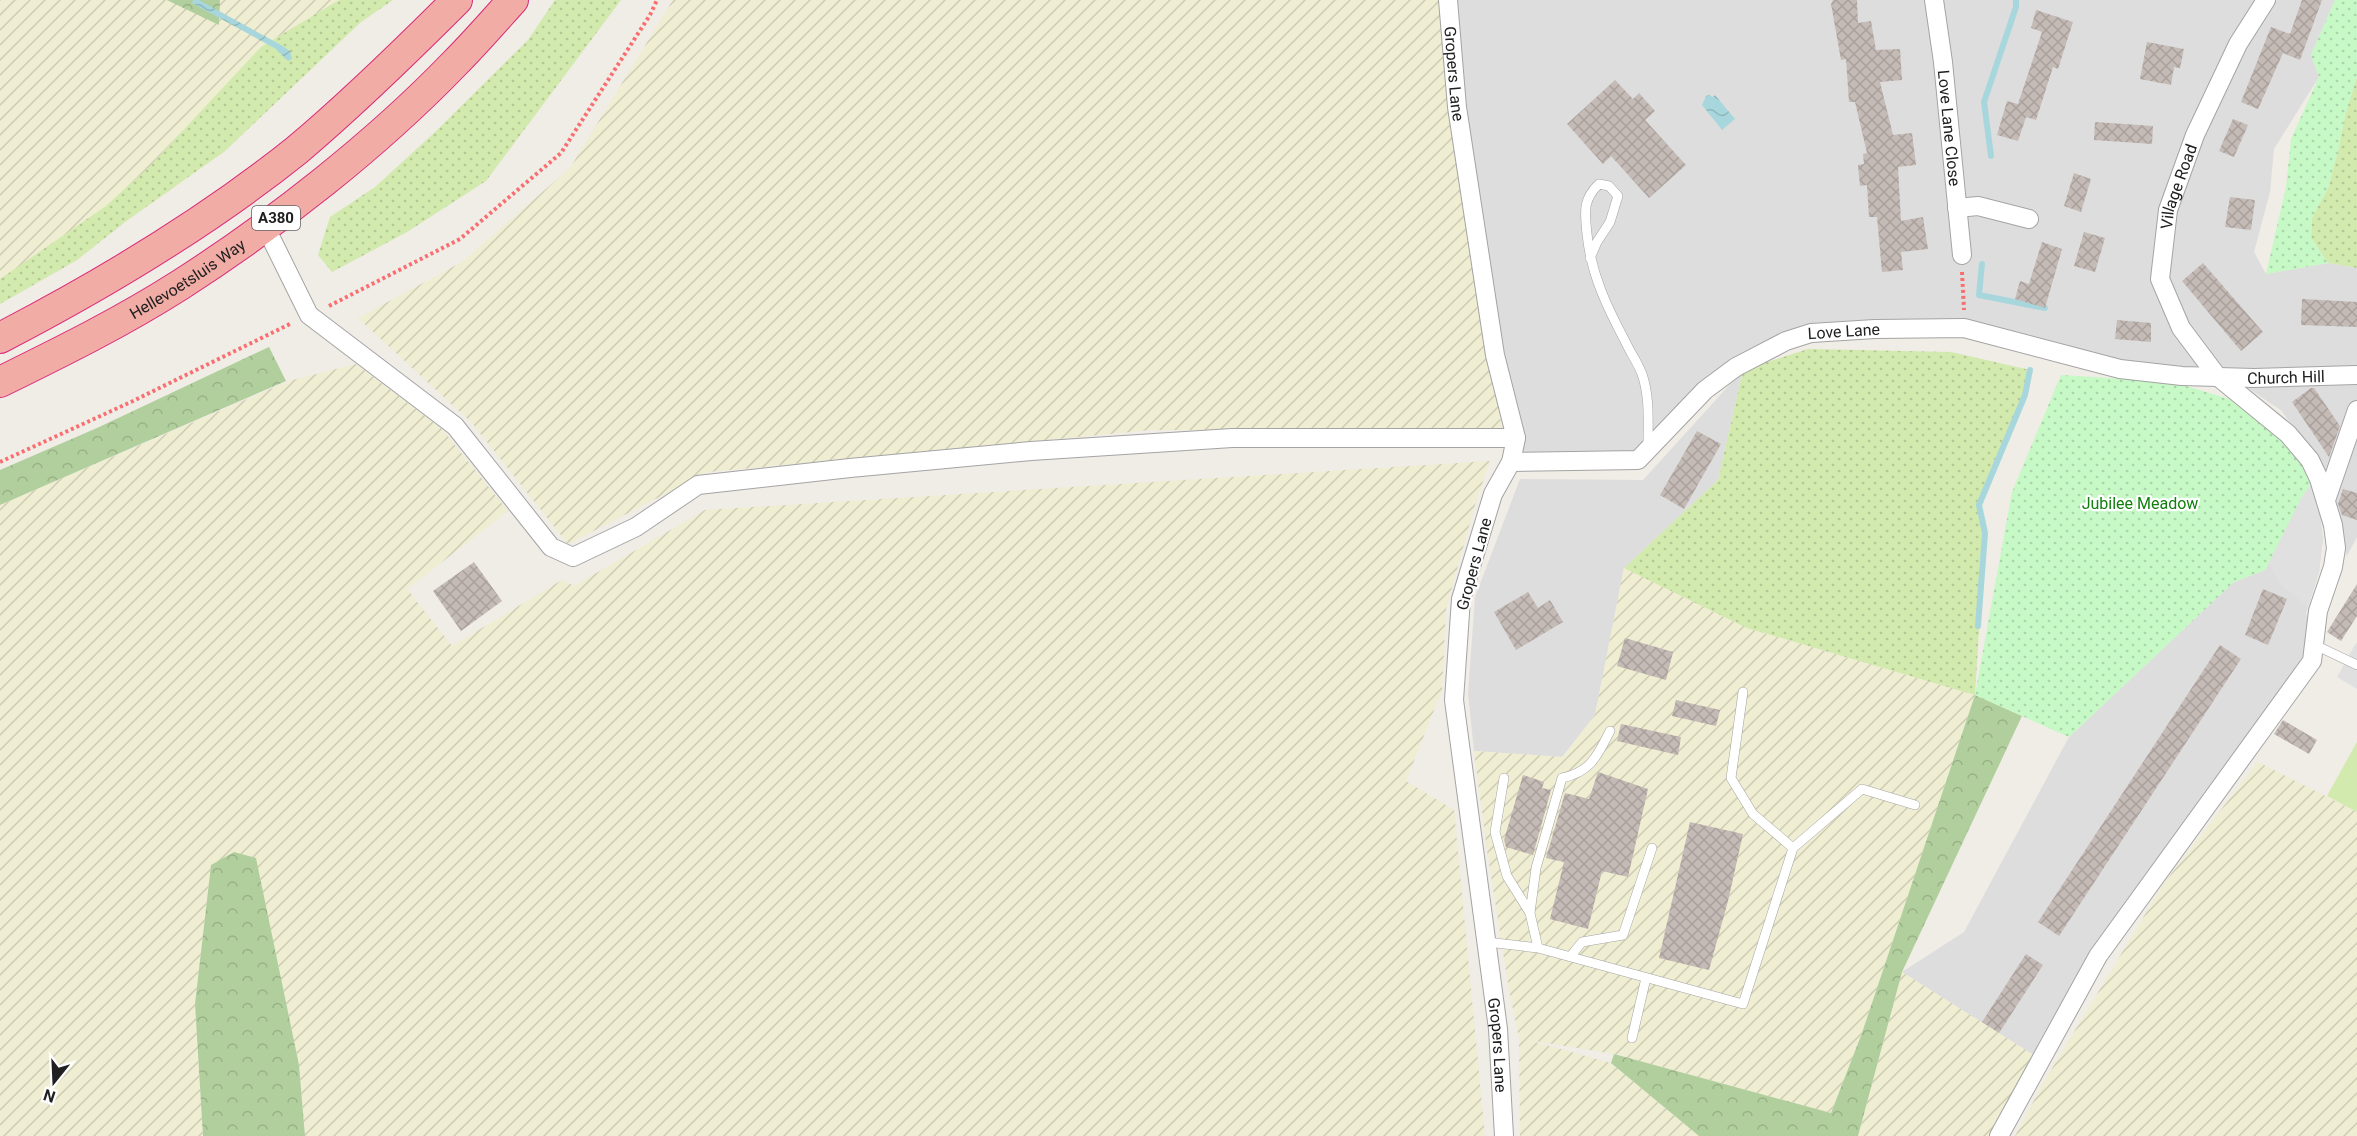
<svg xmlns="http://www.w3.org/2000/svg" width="2357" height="1136" viewBox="0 0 2357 1136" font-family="Roboto,sans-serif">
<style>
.residential{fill:#dedddd}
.farmland{fill:url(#farmland-furrows)}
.grass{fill:url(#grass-dots)}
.forest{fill:url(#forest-crowns)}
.park{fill:url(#park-dots)}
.garden{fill:#d2eaad}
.parking{fill:#e0e0e0}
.water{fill:url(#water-waves)}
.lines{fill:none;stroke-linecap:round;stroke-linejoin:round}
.stream{stroke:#a7d7dd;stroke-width:6}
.building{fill:url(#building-cross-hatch)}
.service-casing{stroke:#a4a4a4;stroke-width:10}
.minor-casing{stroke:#a4a4a4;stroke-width:20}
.trunk-casing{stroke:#da2879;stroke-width:32}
.path{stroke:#f96f71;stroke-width:4;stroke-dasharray:3 3;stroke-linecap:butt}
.service{stroke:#fff;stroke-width:9}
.minor{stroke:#fff;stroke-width:18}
.trunk{stroke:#f1aca5;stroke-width:30}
.labels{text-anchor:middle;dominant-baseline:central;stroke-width:4.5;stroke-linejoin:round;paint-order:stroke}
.shield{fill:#fff;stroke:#636363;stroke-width:1.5}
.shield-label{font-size:15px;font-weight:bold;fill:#202020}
.street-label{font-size:16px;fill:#202020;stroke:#fff}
.park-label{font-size:16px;fill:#107f0d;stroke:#fff}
</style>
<defs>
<pattern id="farmland-furrows" width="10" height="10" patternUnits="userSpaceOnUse" patternTransform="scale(1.5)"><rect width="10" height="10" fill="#efedd2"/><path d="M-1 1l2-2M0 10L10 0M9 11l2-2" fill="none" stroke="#cdcbb4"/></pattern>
<pattern id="grass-dots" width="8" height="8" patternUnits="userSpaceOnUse" patternTransform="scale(1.5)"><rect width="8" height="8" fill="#d2eaad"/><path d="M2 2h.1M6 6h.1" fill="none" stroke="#b4c895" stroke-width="1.8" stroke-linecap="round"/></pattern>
<pattern id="forest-crowns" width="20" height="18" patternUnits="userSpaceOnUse" patternTransform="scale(1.5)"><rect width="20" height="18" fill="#b1cf9c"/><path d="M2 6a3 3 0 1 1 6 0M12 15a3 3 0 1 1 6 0" fill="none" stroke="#98b186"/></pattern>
<pattern id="park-dots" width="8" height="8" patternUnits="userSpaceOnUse" patternTransform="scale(1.5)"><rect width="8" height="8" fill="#c6f9c5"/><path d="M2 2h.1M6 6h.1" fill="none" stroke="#aad5a9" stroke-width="1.8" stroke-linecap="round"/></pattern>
<pattern id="water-waves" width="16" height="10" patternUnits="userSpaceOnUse" patternTransform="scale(1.5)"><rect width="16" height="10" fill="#a7d7dd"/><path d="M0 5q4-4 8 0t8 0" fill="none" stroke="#8fb8bd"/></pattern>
<pattern id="building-cross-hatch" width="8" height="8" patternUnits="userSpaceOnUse" patternTransform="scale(1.5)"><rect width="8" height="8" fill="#c5bbb6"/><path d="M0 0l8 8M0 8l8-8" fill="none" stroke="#a9a09c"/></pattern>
</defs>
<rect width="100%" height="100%" fill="#f0ece6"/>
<path class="residential" d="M1451 0H2335L2311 55 2319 77 2274 149 2270 192 2254 252 2266 274 2328 263 2357 268V370L2182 376 1964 328 1811 333 1735 367 1638 460 1511 462Z
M1743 370 1718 480 1624 568 1595 715 1562 757 1474 751 1468 694 1475 597 1520 479 1643 480Z
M2357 385V537L2347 556 2322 473 2282 411 2245 386Z
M2302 497 2323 538 2319 572 2306 613 2313 644 2098 955 2041 1060 1902 972 1964 932 2069 737 2234 582 2265 570Z"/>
<path class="farmland" d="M0 0H167L219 24 220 0H339L261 47 225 151 125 222 77 260 0 304Z
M673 0H1440L1502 430H1151L708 472 568 544 472 423 358 318 462 262 570 168Z
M356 364 442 429 508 511 407 589 452 646 562 580 574 586 705 510 1490 461 1474 508 1446 609 1442 690 1406 781 1454 810 1485 1136H305L299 1065 256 859 211 865 195 1004 203 1136H0V505L289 381Z
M1624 568 1747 628 1975 695 1862 1033 1831 1113 1614 1054 1528 1040 1611 1063 1699 1136H1520L1519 1038 1509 990 1487 850 1474 751 1563 757 1595 715Z
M2258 762 2357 812V1136H2015L2042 1085 2164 883Z
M1902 972 2035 1056 1993 1136H1858Z"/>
<path class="grass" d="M339 0H393L361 22 225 151 125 222 77 260 0 304V279L106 206 149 167 261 47Z
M555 0H621L486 181 407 232 332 272 318 255 330 217 375 187 433 134 528 40Z
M2357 77V268L2328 263 2311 238 2312 218 2328 188 2338 151 2345 116Z
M1808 349 1951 352 2030 370 2025 395 1979 505 1985 533 1975 695 1747 628 1624 568 1718 480 1743 370Z"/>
<path class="forest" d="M167 0H220L219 25 173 3Z
M269 347 286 381 0 505V470L97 428Z
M1975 695 2022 716 1902 972 1858 1136H1699L1611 1063 1614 1054 1831 1113 1862 1033Z
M234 852 256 858 299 1065 305 1136H203L195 1004 211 865Z"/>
<path class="park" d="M2335 0H2357V77L2345 116 2338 151 2328 188 2312 218 2311 238 2328 263 2266 274 2286 187 2291 139 2319 77 2311 55Z
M2061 375 2140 380 2186 386 2229 399 2275 433 2297 455 2311 484 2302 497 2265 570 2234 582 2069 737 1975 695 2012 492Z"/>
<path class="garden" d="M2357 742V812L2327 796Z"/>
<path class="parking" d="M2311 484 2320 514 2323 538 2319 572 2308 607 2279 583 2269 563 2302 497Z
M2356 643 2357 644V689L2337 677Z"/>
<path class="water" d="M193 0H199L281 45 290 51 292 59 288 61 276 49 192 3Z
M1709 95 1713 97 1715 95 1735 119 1722 130 1702 105 1706 96Z"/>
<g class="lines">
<path class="stream" d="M1991 156 1984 102 2016 7V0
M1982 264 1979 295 2045 308
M1978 626 1985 533 1979 505 2025 395 2030 370"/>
</g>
<path class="building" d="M1833 0H1857L1858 23 1871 21 1876 50 1900 49 1902 80 1880 82 1893 135 1912 133 1916 165 1898 167 1901 221 1923 217 1928 249 1901 252 1903 270 1882 272 1877 217H1869L1867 185 1860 186 1858 165 1864 164 1863 154 1867 153 1855 102H1849L1846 59 1841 60 1831 4Z
M2302 0H2322L2300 60 2283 53 2258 109 2241 102 2271 27 2290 34Z
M2036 10 2073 22 2058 69 2053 67 2036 120 2026 117 2018 141 1997 135 2007 101 2018 104 2042 32 2031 28Z
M2147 42 2184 49 2180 68 2174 67 2171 85 2140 79Z
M1615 80 1633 99 1639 93 1655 111 1645 120 1686 165 1649 198 1611 156 1603 164 1567 124Z
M2233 119 2248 125 2234 157 2219 151Z
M2095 122 2153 126 2152 144 2094 140Z
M2074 173 2091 179 2081 212 2064 206Z
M2230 197 2255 200 2251 230 2225 227Z
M2084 232 2105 238 2095 272 2074 266Z
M2042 242 2062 249 2045 308 2015 299 2020 281 2029 284Z
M2203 263 2263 332 2241 351 2182 281Z
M2302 299 2357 302V327L2301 325Z
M2117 320 2151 323V342L2115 339Z
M2311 388H2314L2340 426 2329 457 2292 402Z
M1697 431 1721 444 1684 509 1660 495Z
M2343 489 2357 493V520L2342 515 2338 504Z
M474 562 502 601 461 631 433 591Z
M2357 584V616L2341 641 2327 632Z
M2263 589 2287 599 2268 645 2245 635Z
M1528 592 1538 608 1550 600 1563 622 1516 650 1494 612Z
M1625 638 1673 652 1666 680 1617 666Z
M2220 645 2241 659 2059 936 2038 922Z
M1676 700 1720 710 1716 726 1672 716Z
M2283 720 2317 740 2309 754 2274 734Z
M1621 724 1681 737 1678 755 1617 741Z
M1598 772 1648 789 1628 877 1602 871 1588 929 1550 919 1564 862 1546 858 1565 793 1589 799Z
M1523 775 1544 782 1542 788 1551 790 1533 855 1506 847 1504 840Z
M1690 822 1743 834 1728 901 1709 970 1659 958Z
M2026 954 2043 965 1999 1033 1982 1022Z"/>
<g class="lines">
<defs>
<path id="service" d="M1590 258 1597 242 1610 222 1618 196 1609 186 1599 184C1582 200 1585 213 1587 234 1591 274 1607 307 1625 341 1630 352 1638 363 1642 374 1650 397 1648 422 1648 447
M2313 644 2357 665
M1743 692 1731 778 1753 814 1793 848
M1504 778 1495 832 1507 876 1530 913 1538 948
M1530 913 1536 868 1562 778C1591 772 1597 756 1610 731
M1487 942 1538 948 1743 1004 1793 848 1862 789 1915 805
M1570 957 1582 942 1623 935 1652 848
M1632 1038 1646 978"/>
<g id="minor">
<path id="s1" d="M1448 0 1457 107 1495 355 1516 438 1511 462 1493 494 1461 599 1454 700 1498 1029 1504 1136"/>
<path id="s2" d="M1934 0 1943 62 1962 255"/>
<path d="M1957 208 1978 206 2029 219"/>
<path d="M265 226 309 315 455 426 551 547 573 557 636 527 698 485 850 468 1031 451 1232 438H1516"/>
<path id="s3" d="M1511 462 1638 460 1705 390 1736 367 1786 341 1811 333 1875 329 1964 328 2120 369 2182 376 2254 378 2357 375"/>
<path d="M2326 500 2357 410"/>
<path id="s4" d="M1999 1136 2098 956 2312 661 2318 611 2333 567 2336 548 2333 525 2319 479 2310 460 2288 434 2217 376 2181 328 2160 279 2168 210 2195 135 2238 44 2266 0"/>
</g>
<g id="trunk">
<path d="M0 338C104 284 205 224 297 150 353 103 405 52 457 0"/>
<path id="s5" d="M0 382C61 352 122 322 180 285 275 224 376 145 455 63 475 43 494 21 513 0"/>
</g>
</defs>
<use href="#service" class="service-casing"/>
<use href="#minor" class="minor-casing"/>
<use href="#trunk" class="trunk-casing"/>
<path class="path" d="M1962 272 1964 310
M329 306 460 239 561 153 650 15 657 0
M0 462 133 401 292 323"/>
<use href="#service" class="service"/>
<use href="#minor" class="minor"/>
<use href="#trunk" class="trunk"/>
</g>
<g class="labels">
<rect class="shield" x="252" y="206" width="48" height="24" rx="4.5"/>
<g class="shield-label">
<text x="276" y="218">A380</text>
</g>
<g class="street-label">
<text stroke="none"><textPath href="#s1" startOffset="74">Gropers Lane</textPath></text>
<text stroke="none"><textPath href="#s2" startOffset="129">Love Lane Close</textPath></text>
<text stroke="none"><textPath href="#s4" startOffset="1112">Village Road</textPath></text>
<text stroke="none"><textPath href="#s5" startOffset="214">Hellevoetsluis Way</textPath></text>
<text stroke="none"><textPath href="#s3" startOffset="378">Love Lane</textPath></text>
<text stroke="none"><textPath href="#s3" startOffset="826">Church Hill</textPath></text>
<text transform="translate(1474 564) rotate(-75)">Gropers Lane</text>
<text stroke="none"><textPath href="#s1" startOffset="1064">Gropers Lane</textPath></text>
</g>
<g class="park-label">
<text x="2140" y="503">Jubilee Meadow</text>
</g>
</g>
<g transform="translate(54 1082) rotate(198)" stroke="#ffffff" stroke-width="4.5" paint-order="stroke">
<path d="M0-4.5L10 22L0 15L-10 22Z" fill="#202020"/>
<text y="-9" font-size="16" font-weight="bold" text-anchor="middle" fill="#202020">N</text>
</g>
</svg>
